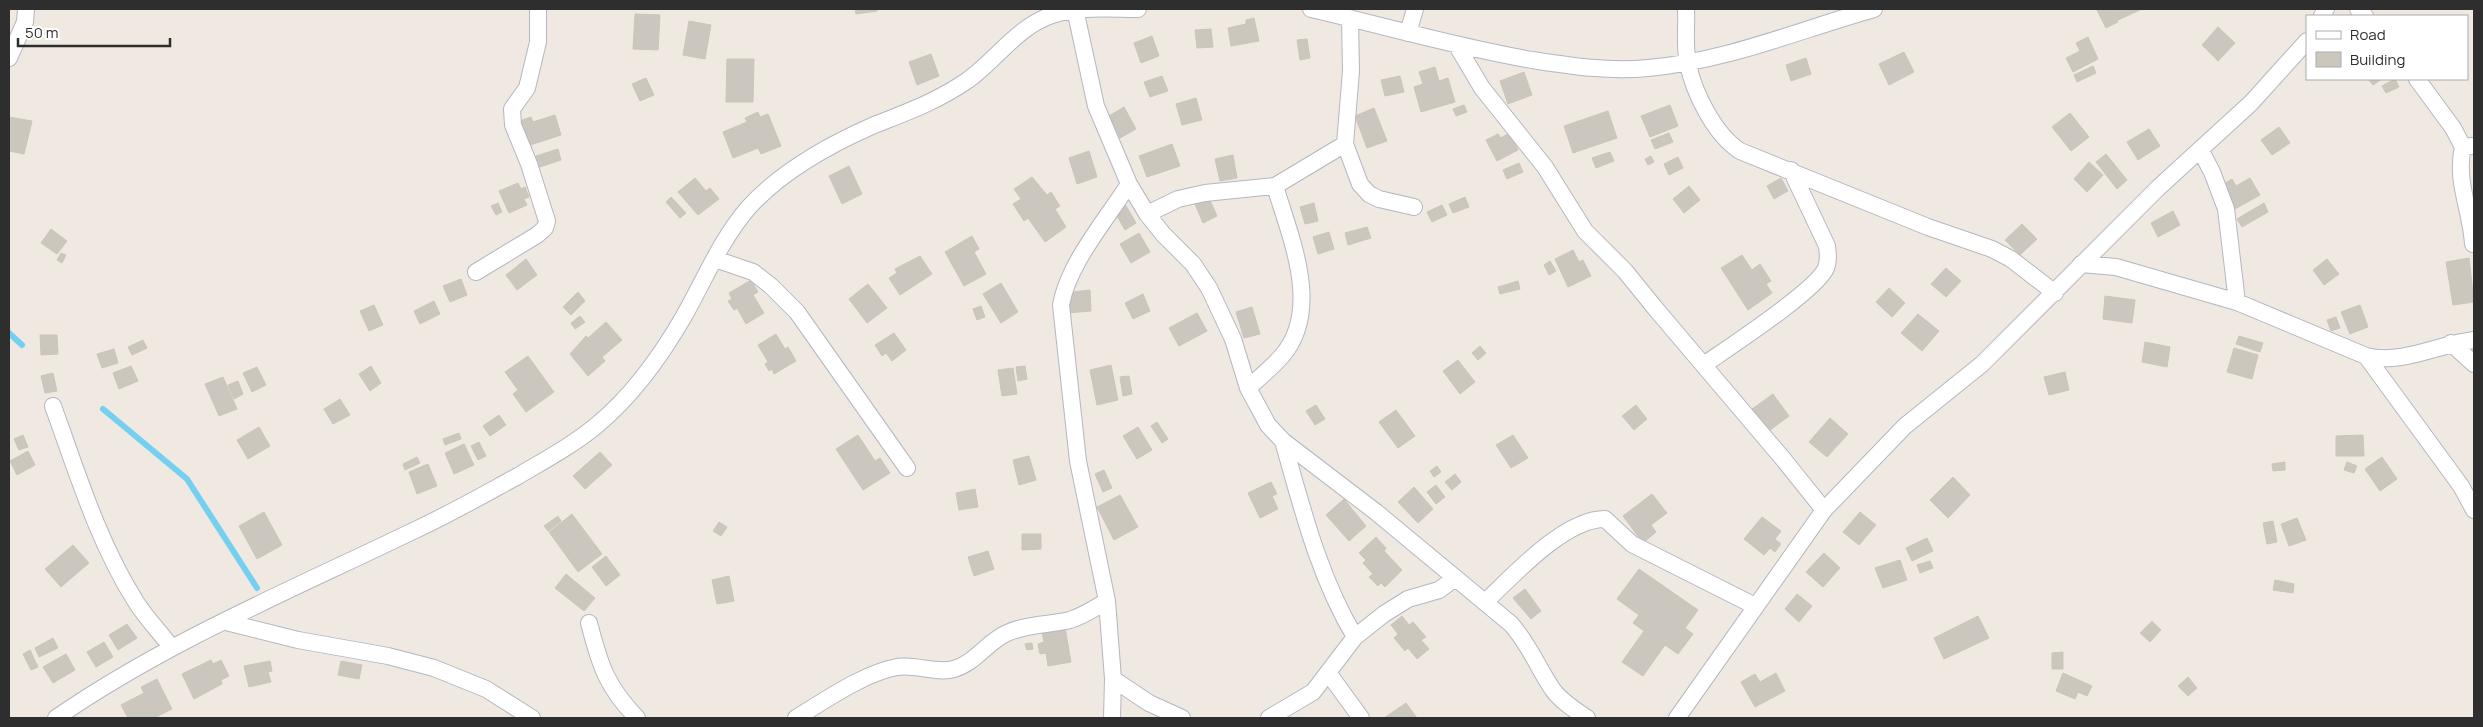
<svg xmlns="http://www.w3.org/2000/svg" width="2483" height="727" viewBox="0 0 2483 727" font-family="Manrope,sans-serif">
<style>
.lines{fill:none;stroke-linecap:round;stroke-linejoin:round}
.stream{stroke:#75cff0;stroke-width:6}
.building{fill:#cbc7bf;stroke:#cbc5ba}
.street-casing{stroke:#b4b7c1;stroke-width:18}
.street{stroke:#fff;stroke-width:16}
</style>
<rect width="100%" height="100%" fill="#efe9e1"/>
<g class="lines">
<path class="stream" d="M9 333 22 345
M103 409 187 479 257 588"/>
</g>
<path class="building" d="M855 9H877V11L856 14Z
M2100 9H2111L2118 22 2106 28 2097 10Z
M2112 9H2142L2118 20Z
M635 14 660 15 658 50 633 49Z
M1254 18 1259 41 1231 46 1228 28 1246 24V20Z
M689 21 711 25 705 59 683 55Z
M2218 27 2235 43 2218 61 2202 45Z
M1211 29 1213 47 1197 48 1195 30Z
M1152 36 1159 56 1141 63 1134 43Z
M2088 37 2098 59 2073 72 2066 58 2080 51 2076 43Z
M1307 39 1310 58 1300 60 1297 40Z
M1904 52 1914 72 1889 85 1879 64Z
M931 54 939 76 917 85 909 62Z
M1806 58 1811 74 1791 81 1786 65Z
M727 59H754L753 102H726Z
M2093 66 2096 73 2077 82 2074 75Z
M1435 67 1439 81 1448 78 1455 102 1421 112 1414 87 1423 84 1419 72Z
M1524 72 1532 95 1508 104 1500 81Z
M1162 76 1168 91 1150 97 1144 82Z
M1400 76 1404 92 1385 96 1381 80Z
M646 78 654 95 640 101 632 84Z
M2368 79H2382L2373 85Z
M2395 79 2399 87 2386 93 2382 86Z
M1196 98 1202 120 1182 125 1176 104Z
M1464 105 1467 112 1456 116 1453 109Z
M1670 105 1678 126 1650 137 1641 116Z
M1124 107 1136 129 1120 138 1109 116Z
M1374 108 1387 141 1367 148 1355 116Z
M1608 111 1617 138 1573 153 1564 126Z
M758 112 760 117 768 114 781 146 761 154 758 148 733 158 723 132 747 122 745 118Z
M2070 113 2089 137 2071 151 2052 127Z
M555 115 561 135 524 147 516 122 531 117 533 122Z
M9 117 32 121 24 154 9 151Z
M2279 127 2290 143 2272 155 2261 140Z
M2149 129 2160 146 2138 160 2127 142Z
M1509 133 1518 150 1497 161 1486 140 1498 134 1501 138Z
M1669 133 1673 142 1655 149 1651 140Z
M1172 144 1180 166 1147 177 1139 156Z
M558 149 561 160 540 167 536 156Z
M1089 151 1097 177 1077 184 1069 158Z
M1610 152 1614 161 1596 168 1592 158Z
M2106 154 2127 180 2117 189 2096 162Z
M1233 155 1237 178 1220 181 1215 159Z
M1651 156 1654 162 1648 165 1645 159Z
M1678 157 1683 168 1669 175 1664 164Z
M2089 162 2103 175 2087 192 2074 179Z
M1519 163 1523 172 1507 179 1503 170Z
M849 166 862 194 842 204 829 176Z
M1032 177 1047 195 1051 192 1060 206 1055 209 1066 227 1045 242 1028 218 1024 221 1013 204 1021 199 1014 189Z
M695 178 706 191 710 188 719 199 698 215 678 192Z
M1781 178 1788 191 1774 199 1767 186Z
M2250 178 2260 195 2233 210 2219 187 2232 179 2236 186Z
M518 183 521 189 525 187 529 197 524 199 527 205 509 213 499 191Z
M1689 186 1700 200 1684 213 1673 199Z
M1208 196 1217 216 1203 223 1194 202Z
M671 197 686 213 680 218 666 202Z
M1465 197 1469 207 1453 213 1449 204Z
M498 203 502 212 496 215 491 206Z
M1314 203 1318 221 1305 224 1300 207Z
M2264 203 2268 212 2242 227 2237 219Z
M1125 204 1136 223 1125 230 1114 211Z
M1442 205 1447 215 1432 222 1427 212Z
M2173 211 2180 225 2158 237 2151 223Z
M2022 224 2037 239 2020 255 2005 240Z
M1367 227 1371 238 1348 245 1345 233Z
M51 229 67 241 57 254 41 243Z
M1329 232 1334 249 1318 254 1313 237Z
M1139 233 1150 252 1131 263 1120 244Z
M972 236 979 249 974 252 986 274 964 286 945 252Z
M1573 250 1579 262 1583 260 1591 276 1568 287 1555 259Z
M61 253 66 255 62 263 57 260Z
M1742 255 1752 270 1760 264 1771 281 1766 284 1772 293 1748 310 1721 268Z
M920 256 932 274 900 295 889 278 897 273 895 269Z
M2469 258 2474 302 2453 305 2446 262Z
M526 259 537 275 517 290 506 275Z
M2327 259 2339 274 2324 285 2313 270Z
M1550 261 1556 271 1549 275 1544 265Z
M1946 268 1961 281 1946 297 1931 284Z
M461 279 467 295 450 302 443 286Z
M751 280 758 292 753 295 764 313 746 324 737 308 734 310 728 301 732 299 729 293Z
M1518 281 1520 289 1500 294 1498 287Z
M1001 283 1018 312 1001 323 983 294Z
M868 284 887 308 867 323 849 299Z
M1889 288 1905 303 1892 317 1876 302Z
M1090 290 1091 311 1067 313 1065 293Z
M578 292 585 301 571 315 563 307Z
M1143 294 1150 311 1133 319 1125 303Z
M2105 296 2135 300 2132 323 2103 319Z
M434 301 440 314 420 324 414 311Z
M374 305 383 325 369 331 360 311Z
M2360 305 2368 327 2350 334 2341 312Z
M981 306 985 317 977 320 973 309Z
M1252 307 1260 334 1244 338 1236 312Z
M1197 313 1207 331 1179 346 1169 328Z
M1918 314 1939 331 1922 351 1901 333Z
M580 316 585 322 575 329 571 323Z
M2336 317 2340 328 2331 331 2327 320Z
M606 322 622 340 602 357 605 361 588 376 570 354 586 336 588 338Z
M894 333 906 350 892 361 886 353 882 356 875 345Z
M776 334 785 349 788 347 796 361 774 374 772 369 769 371 765 364 768 362 758 345Z
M40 335H57L58 354 41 355Z
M2239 336 2263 343 2260 352 2236 344Z
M143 340 147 348 132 355 128 347Z
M2145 342 2170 347 2167 367 2142 362Z
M1480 346 1486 353 1478 360 1472 353Z
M2234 348 2258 355 2252 379 2227 372Z
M114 349 118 363 102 368 97 354Z
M528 356 554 392 526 412 513 394 518 390 505 372Z
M1458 360 1475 382 1460 394 1443 371Z
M1111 365 1118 400 1097 405 1090 370Z
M131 366 138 381 119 389 113 373Z
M371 366 381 383 370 391 359 374Z
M1025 366 1027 379 1018 381 1016 367Z
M257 367 266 385 252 392 243 373Z
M1013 368 1017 394 1002 396 998 370Z
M2065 372 2069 390 2049 395 2044 377Z
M53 373 57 391 45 393 41 376Z
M1129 376 1132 394 1123 396 1120 377Z
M223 377 237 409 219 416 205 384Z
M238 381 243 394 234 399 228 385Z
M1773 394 1789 416 1769 431 1752 409Z
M340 399 350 415 333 424 324 409Z
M1316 405 1325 419 1315 425 1306 411Z
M1636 405 1647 419 1634 430 1622 416Z
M1396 410 1415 436 1398 448 1379 422Z
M499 415 506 425 490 436 483 426Z
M1830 418 1848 434 1827 457 1809 442Z
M1157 422 1168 439 1162 443 1151 426Z
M259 427 270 446 248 459 237 440Z
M1138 427 1152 450 1137 459 1123 436Z
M459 433 461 439 445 445 443 439Z
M23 435 28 447 19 450 14 439Z
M858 435 875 461 880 458 890 473 863 490 836 449Z
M1513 435 1528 458 1511 468 1496 445Z
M2363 435 2364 456H2336V436Z
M479 442 486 456 478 460 471 446Z
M464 444 474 465 454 474 445 453Z
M28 451 35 465 17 475 10 461Z
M600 452 612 465 585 489 573 476Z
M1029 456 1036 480 1019 485 1013 460Z
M417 457 420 463 405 470 403 464Z
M2382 457 2397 479 2380 491 2365 469Z
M2285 462V470L2273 471 2272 464Z
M2347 462 2357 466 2354 473 2344 470Z
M428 464 437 486 417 494 409 472Z
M1437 466 1441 472 1434 477 1430 471Z
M1104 470 1112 488 1103 492 1095 474Z
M1455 474 1461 482 1452 490 1445 482Z
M1953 477 1970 495 1948 518 1930 500Z
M1271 482 1277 494 1272 496 1278 509 1260 518 1248 493Z
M1436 485 1445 497 1436 504 1427 492Z
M1414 487 1433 509 1418 523 1398 502Z
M975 489 978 507 959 510 956 493Z
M1652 494 1667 513 1651 525 1656 532 1643 543 1623 516Z
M1120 495 1138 527 1114 540 1097 507Z
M1344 499 1366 526 1349 541 1326 515Z
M264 512 282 545 257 559 239 526Z
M1860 512 1876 525 1859 545 1843 532Z
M572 514 602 554 578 572 549 532Z
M558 516 561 521 548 531 544 526Z
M1762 517 1781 531 1775 539 1781 544 1775 552 1770 548 1764 555 1744 539Z
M2297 518 2306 540 2289 546 2281 524Z
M2273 521 2277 542 2267 544 2263 523Z
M719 522 727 527 721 536 713 531Z
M1022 534H1041V549L1022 550Z
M1376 537 1386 548 1384 551 1402 570 1385 587 1381 583 1378 586 1369 577 1373 574 1363 563 1366 560 1359 553Z
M1927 538 1933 551 1912 561 1906 548Z
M73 545 89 563 61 587 45 569Z
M988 551 994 569 974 576 968 557Z
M1824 553 1840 568 1823 587 1806 572Z
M606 556 620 575 606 586 592 567Z
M1900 560 1907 580 1883 588 1875 568Z
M1930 561 1933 568 1920 573 1917 565Z
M1639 569 1698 610 1685 628 1693 634 1678 654 1665 645 1643 676 1622 662 1644 631 1633 623 1639 615 1617 599Z
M566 574 595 598 584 611 555 588Z
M729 576 734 601 717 604 712 580Z
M2275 580 2294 584 2293 593 2273 590Z
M1525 589 1541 611 1531 619 1513 598Z
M1797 594 1812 606 1799 622 1785 609Z
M1402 616 1409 625 1413 622 1426 637 1421 640 1429 649 1417 659 1408 648 1405 651 1394 638 1398 634 1391 625Z
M1978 616 1989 638 1944 659 1934 638Z
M2152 621 2161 630 2150 642 2140 633Z
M127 624 137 638 118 650 109 635Z
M1065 627 1071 662 1048 666 1046 653 1040 654 1038 644 1044 642 1042 631Z
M53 638 58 648 39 657 35 648Z
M104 642 113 657 96 667 87 652Z
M1032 643 1033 649 1027 650 1025 644Z
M30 650 38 667 31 670 23 654Z
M2063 652V669H2052V653Z
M66 654 75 670 53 683 43 667Z
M211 660 213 664 221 660 229 676 221 680 222 684 194 699 182 674Z
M270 661 272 671 268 672 271 682 249 687 244 666Z
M341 661 362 665 359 679 338 675Z
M1776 673 1785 691 1755 707 1741 682 1755 674 1760 682Z
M2063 673 2092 686 2087 696 2078 692 2075 699 2056 691Z
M2188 677 2197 688 2188 696 2178 686Z
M157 679 172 709 154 718H128L121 705 144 693 141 687Z
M1406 703 1417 718H1384Z"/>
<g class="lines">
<defs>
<path id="street" d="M1075 9 1096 106 1129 184C1106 220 1068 264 1061 305L1078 461 1107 601 1113 679 1112 718
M1311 9C1385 26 1457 47 1532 60 1571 66 1609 72 1648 68 1727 61 1799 30 1874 9
M1686 9C1687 26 1684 46 1688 63 1693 92 1715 135 1740 151L1928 227 1992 249 2011 259 2055 293
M2358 9 2365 16
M2322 16 2326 9
M1350 18 1351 71 1345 144 1360 184 1369 194 1379 199 1414 207
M1408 33 1415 9
M1457 46 1482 88 1545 167 1585 231 1625 271 1655 308 1784 460 1824 510
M9 58 25 22 26 9
M2417 79 2453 128 2463 147 2472 146
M2463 147C2455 181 2471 210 2473 244
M2201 151 2212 172 2226 209 2237 302
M1129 184 1147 214 1163 234 1193 264 1209 288 1233 339 1248 388 1268 425 1283 441 1376 512 1511 624C1529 644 1538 668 1553 690 1562 702 1575 710 1587 718
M1147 214 1178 199 1205 193 1275 186 1345 144
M715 259 753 272 771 286 797 312 907 468
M2081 264 2116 267 2237 302 2366 356C2403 365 2438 344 2474 340
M476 272 537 235 545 228 547 221 529 164 513 125 512 109 527 88 538 42V9
M2451 343 2474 364
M2366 356 2461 486 2474 510
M1705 364C1728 348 1817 290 1826 268 1829 261 1828 254 1827 246L1791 170
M1248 388C1259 378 1271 368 1281 357 1323 310 1290 237 1275 186
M53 406C77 472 98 542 136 602 146 618 160 632 171 647
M1283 441C1302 508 1319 577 1355 637
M1485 602C1514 575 1564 519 1605 519L1632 544 1755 606
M226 622 298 640 388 656 434 668 486 689 532 718
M589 623C600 665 606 686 637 718
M1329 674 1361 718
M1113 679 1149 703 1182 718
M56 718C166 642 291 590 411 532 448 515 483 495 518 476 545 460 573 445 597 425 632 396 661 356 684 316 705 279 721 239 749 207 781 172 829 145 872 126 907 112 936 102 968 80 997 59 1017 27 1052 15 1080 6 1110 9 1138 9
M796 718C824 701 864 673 897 667 916 664 936 674 954 669 975 663 987 642 1007 633 1026 624 1050 625 1070 620 1083 616 1095 608 1107 601
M1269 718 1313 692 1355 637 1384 614 1408 599 1439 590 1454 579
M1677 718 1824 510 1905 426 1982 364 2158 188 2251 103 2307 41"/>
</defs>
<use href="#street" class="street-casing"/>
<use href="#street" class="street"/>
</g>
<rect width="2483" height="727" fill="none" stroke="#2e2e2e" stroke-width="20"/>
<rect x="2306" y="15" width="162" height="65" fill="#ffffff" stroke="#ababab"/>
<rect x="2316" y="31" width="25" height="8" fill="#ffffff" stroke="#ababab"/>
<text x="2350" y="40" font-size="15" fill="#2e2e2e">Road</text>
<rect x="2316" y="52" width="25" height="15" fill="#cbc7bf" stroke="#ababab"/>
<text x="2350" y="65" font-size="15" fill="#2e2e2e">Building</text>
<path d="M18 38v8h152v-8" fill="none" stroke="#2e2e2e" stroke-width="2.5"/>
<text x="25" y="38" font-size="15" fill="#2e2e2e" stroke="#ffffff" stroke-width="4" paint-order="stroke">50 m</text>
</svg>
